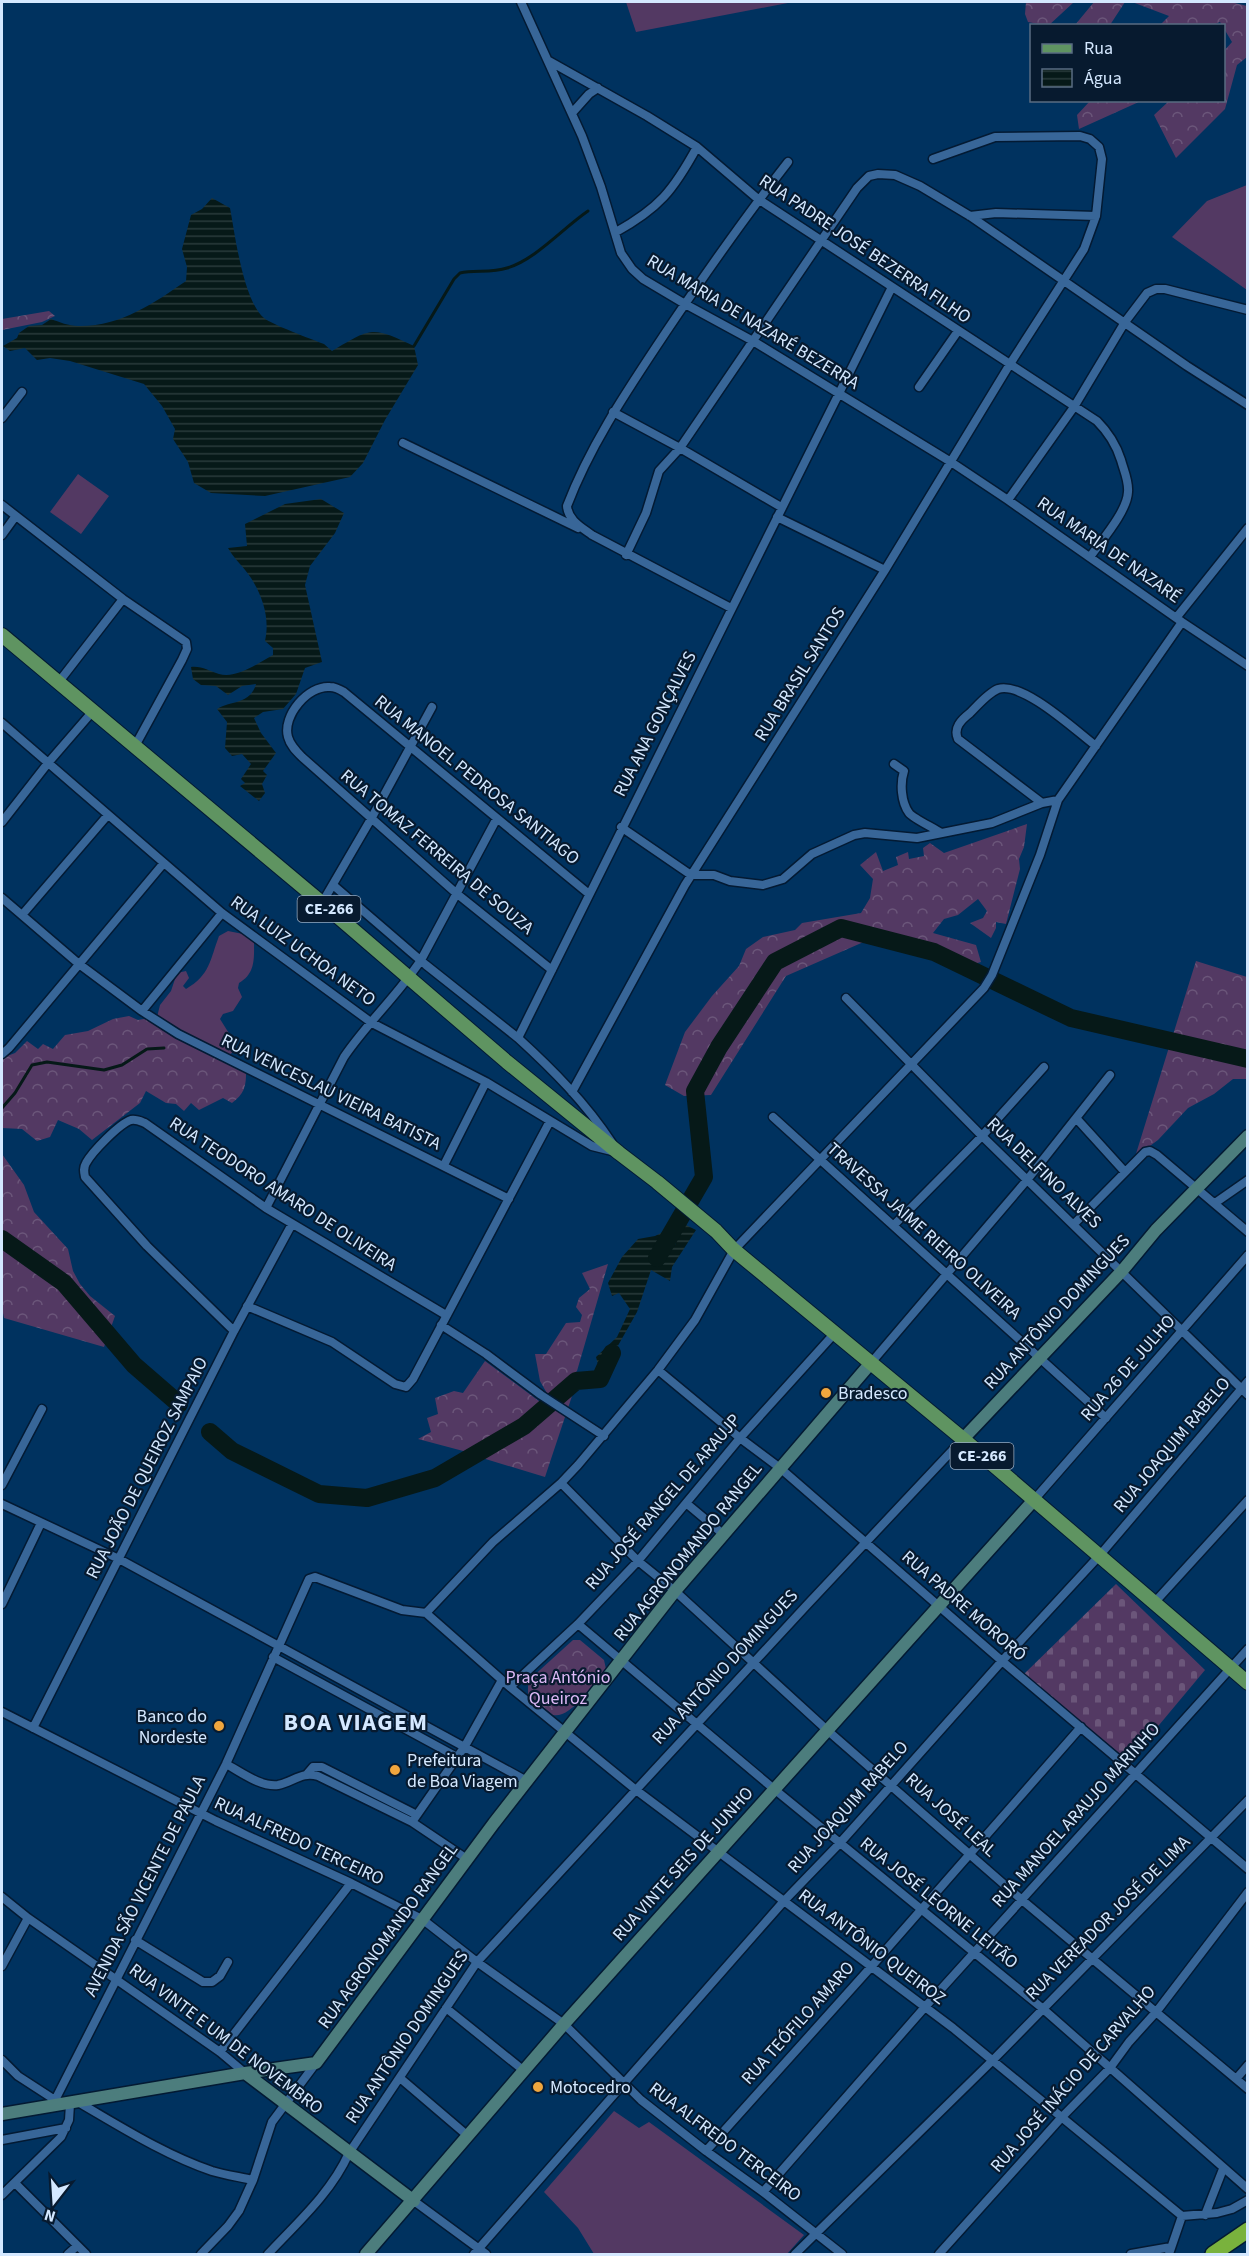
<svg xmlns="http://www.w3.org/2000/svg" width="1249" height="2256" viewBox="0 0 1249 2256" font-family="'Source Sans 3',sans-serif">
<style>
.grass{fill:#533963}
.forest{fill:url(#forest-crowns)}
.cemetery{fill:url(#cemetery-stones)}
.water{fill:url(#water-rules)}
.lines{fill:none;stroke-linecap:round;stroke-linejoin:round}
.stream{stroke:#061918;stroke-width:3}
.river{stroke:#061918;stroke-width:18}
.street-casing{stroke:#031a33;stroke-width:11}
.secondary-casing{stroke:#031a33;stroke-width:15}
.primary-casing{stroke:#031a33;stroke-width:16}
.highway-casing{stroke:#031a33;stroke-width:18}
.street{stroke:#386698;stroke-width:8}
.secondary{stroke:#4c7d7d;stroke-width:12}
.primary{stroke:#5f9461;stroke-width:14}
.highway{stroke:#79b23d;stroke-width:15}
.poi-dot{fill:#f0a63e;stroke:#071a2f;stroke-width:2}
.labels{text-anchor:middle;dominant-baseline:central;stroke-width:4.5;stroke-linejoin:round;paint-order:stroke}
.shield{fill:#071a2f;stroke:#96aac1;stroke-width:1.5}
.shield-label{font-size:16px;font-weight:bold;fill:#d4e8ff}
.street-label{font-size:18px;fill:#d4e8ff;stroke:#071a2f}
.poi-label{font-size:18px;fill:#d4e8ff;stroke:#071a2f;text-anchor:start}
.park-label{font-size:18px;fill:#deb9f7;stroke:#071a2f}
.district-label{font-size:24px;font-weight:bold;letter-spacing:1.5px;fill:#d4e8ff;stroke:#071a2f}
</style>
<defs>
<pattern id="forest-crowns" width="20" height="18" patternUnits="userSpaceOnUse" patternTransform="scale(1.5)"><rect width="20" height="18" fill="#533963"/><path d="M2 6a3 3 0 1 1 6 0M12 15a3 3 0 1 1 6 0" fill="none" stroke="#6b567a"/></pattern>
<pattern id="cemetery-stones" width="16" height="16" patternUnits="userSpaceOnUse" patternTransform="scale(1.5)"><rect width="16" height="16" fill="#533963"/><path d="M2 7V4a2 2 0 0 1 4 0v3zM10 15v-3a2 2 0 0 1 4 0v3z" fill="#6b567a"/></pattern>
<pattern id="water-rules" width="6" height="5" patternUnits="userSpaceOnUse" patternTransform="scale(1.5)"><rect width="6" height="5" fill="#061918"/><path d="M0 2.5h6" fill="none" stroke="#293a3b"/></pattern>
</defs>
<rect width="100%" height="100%" fill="#00325f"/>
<path class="grass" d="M626 2H793L636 32Z
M1247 185V290L1172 237 1207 201Z
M78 474 109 496 81 534 50 512Z
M228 931 243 934 254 940C254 958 256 973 239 983L238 988 242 997 233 1011 223 1014 220 1019 235 1043 232 1053 226 1056 178 1032 157 1017 160 1005 171 991 177 973 186 971 189 978 183 986 186 989C210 975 210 960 219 936Z
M614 2111 639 2128 649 2122 804 2235 787 2254H594L578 2228 544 2192Z"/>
<path class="forest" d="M1026 2H1074L1048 26 1028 22 1025 14Z
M1094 2H1125L1110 25H1075Z
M1132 2H1231L1247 6V57L1237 65 1225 109 1176 158 1154 115 1169 101 1224 100V51L1232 42 1220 22 1213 25H1160L1169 16Z
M1090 101V100L1141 101 1079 129 1077 115Z
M49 311 55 316 42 322 2 330V319Z
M1027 824 1024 847 1019 859 1020 869 1006 924 996 922V928L991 938 970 923 983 918 987 911 978 899 958 915 944 919 933 933 976 945 981 962 956 969 875 937 786 976 711 1095 684 1096 665 1085 685 1032 712 996 739 966 746 949 763 937 795 930 802 923 861 913 870 898 873 879 860 865 876 852 883 871 898 865 896 857 908 852 909 859 924 856 923 848 930 843 944 853Z
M1196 961 1247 977V1054L1172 1038Z
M129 1016 138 1020 149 1018 201 1049 246 1073C246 1087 244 1094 232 1103L223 1098 199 1110 191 1103 184 1111 176 1104 166 1103 146 1091 140 1103 92 1140 79 1129 58 1120 50 1137 37 1141 22 1129 2 1128V1058L15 1053 27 1041 38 1049 43 1044 53 1049 65 1035 88 1031 113 1019Z
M1170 1044 1247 1060V1079H1233L1214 1094 1188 1108 1158 1140 1135 1157Z
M2 1154 24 1185 34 1212 68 1249 73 1271 80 1284 90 1296 115 1316 104 1347 4 1318 2 1308Z
M608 1264 577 1371 549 1397 540 1381 535 1354H546L566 1323 580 1322 582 1315 576 1307 579 1298 590 1289 582 1273Z
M485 1361 543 1404 521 1423 467 1452 418 1439 431 1432 427 1418 438 1414 435 1398 454 1391 463 1393Z
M574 1390 545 1477 479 1457 524 1432Z
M573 1640H580L604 1660 606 1669 604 1673C593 1685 570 1719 553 1715L528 1695V1684L530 1679Z"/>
<path class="cemetery" d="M1116 1584 1205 1670 1129 1761 1023 1675Z"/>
<path class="water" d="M212 198 230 208C235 234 243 300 264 318 273 325 311 339 324 344L332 351C372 327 372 326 414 346L418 365 385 420 363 463 350 477 265 496 211 493 194 483 188 462 173 439 175 429 162 406 144 384 70 361 50 358 37 360 25 348 10 351 3 346 17 338 19 333 29 326 42 325 51 319C59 322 69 326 78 326 120 327 154 303 186 281L187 267 182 249 191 215 202 209Z
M321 499 344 513 335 533 310 566 305 585 322 662 305 668 296 694 283 709 263 712 254 718 261 733 276 753 263 771 267 775 262 784 265 793 259 801 240 786 245 783 241 779 251 764 242 754 232 756 225 748 227 722 217 709C231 700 250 705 256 684L242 686 228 695 216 686 201 685 193 679 191 667C203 666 208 671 219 674 237 679 258 663 273 655V648L265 641C270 619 263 597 251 578 244 567 234 559 228 548L247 546 245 524 285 504Z
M682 1223 696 1230 672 1267 670 1281 651 1270 637 1312 598 1381 576 1384 599 1368 596 1357 617 1337 630 1309 619 1293 612 1296 608 1283 622 1257 638 1239 655 1236 663 1232 675 1245Z"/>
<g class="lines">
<path class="stream" d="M414 346 454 279 460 273C475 270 492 273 507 268 535 260 563 228 588 211
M2 1108 15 1093 32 1065 47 1062 104 1070 122 1065 147 1049 164 1048"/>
<path class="river" d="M2 1239 64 1283 134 1365 179 1404
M657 1258 704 1177 695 1091 719 1047 775 962 841 928 934 952 1071 1018 1248 1059
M210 1432 232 1451 319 1494 367 1498 435 1478 524 1426 576 1381 600 1379 612 1353"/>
<defs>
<path id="street" d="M521 2 582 136 601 187 621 253 632 269 643 279 685 304 753 341 951 462 1008 500 1182 622 1248 666
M549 61 647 116 697 147 758 199 1097 421C1109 433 1116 444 1121 460 1124 471 1129 481 1128 492 1127 512 1101 541 1090 557
M572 113 589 94 598 88
M970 216 996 213 1096 216
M616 232C659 208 673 191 697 147
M919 387 958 331
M613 412 680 448 781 507
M2 418 22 392
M403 443 578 528
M1008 500 1074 407 1125 322 1147 293 1156 289H1165L1248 310
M2 505 123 599 186 642 187 649 182 660 135 746
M777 517 885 570
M2 535 15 517
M626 555 646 513 659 471 680 448 857 188 869 176 878 174 895 175 920 186 970 216 1187 366 1248 405
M731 608 592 535C581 527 568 520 567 506 591 443 629 388 666 332 705 274 745 217 788 162
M1176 618 1248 528
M58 683 123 599
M2 723 222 913 372 1023 486 1082 592 1146 612 1151
M894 764 904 771C900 783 901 802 909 813 914 819 934 828 941 833
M1058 800 1040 855 992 975 984 988 734 1250 695 1320 658 1370 578 1465 561 1483 493 1542 426 1613 510 1687 636 1790 953 2028 1182 2216
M1042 803 958 739C953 728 961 720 970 713 978 705 988 693 998 689 1023 681 1076 731 1096 746
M2 822 48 763 93 711
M621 827 691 875H714L730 881 763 885 783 879 812 854 854 835 865 833 917 838 992 823 1042 803 1058 800 1182 622
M333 885 426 965 518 1038
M2 898 79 964 142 1011 178 1034 509 1199
M322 903 371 819 432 707
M22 915 107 816
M552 970 456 893 302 757C296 751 290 745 288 737 282 716 308 685 330 687 335 687 339 689 344 692L589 894
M846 998 982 1136 1248 1395
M142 1011 222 913
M2 1054 9 1048 163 864
M572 1092 685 885 885 570 1010 364 1084 249 1096 216 1102 159 1099 147 1090 139 1080 136 995 137 933 159
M773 1117 1106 1418
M1076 1118 1125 1172
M612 1143C585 1102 553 1070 518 1038L892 287
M444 1165 486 1082
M1215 1203 1248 1180
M266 1208 344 1057C367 1023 398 995 421 960L497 818
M1074 1224 1145 1152 1150 1151 1157 1155 1248 1232
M894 1225 982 1136 1044 1067
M247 1306 332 1342 395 1384 406 1387 413 1379 550 1121
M441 1325 486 1354 541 1395 604 1436
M234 1331 147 1246 85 1177C84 1172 83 1168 86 1163 92 1152 119 1124 131 1120 136 1119 140 1121 145 1123L266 1208 446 1315
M870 1364 1027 1180 1110 1075
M658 1370 740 1438 780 1468 1002 1661 1248 1869
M561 1483 638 1561 675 1591 827 1730 1022 1900 1248 2089
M2 1485 42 1409
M1033 1501 1248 1255
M686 1503 723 1534
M2 1504 119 1559 527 1781
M1154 1603 1248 1500
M2 1604 41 1523
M578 1624 774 1789 1042 2008 1248 2189
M273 1657 457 1757
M510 1687 578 1624 638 1561 740 1438 834 1334
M2 1712 216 1821 351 1883 422 1919 477 1962 564 2024 641 2100 706 2151 763 2192 842 2254
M33 1728 234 1331 292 1224
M226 1764C241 1772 260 1787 278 1785 293 1782 302 1771 318 1776L412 1822 467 1859
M307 1774 313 1767H322L417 1815
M412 1822 465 1746 502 1680
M2 1897 28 1918 220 2052 245 2073
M135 1940 203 1982H212L220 1976 228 1962
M2 1966 28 1918
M446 2008 523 2070
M220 2052 351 1883
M2 2060 18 2076 55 2100
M400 2078 468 2136
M1236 2079 1248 2065
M78 2102C121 2127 165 2155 212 2171 225 2175 240 2177 253 2180
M52 2106 226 1764 309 1579 315 1577 402 1610 426 1613
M2 2140 66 2128
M706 2151 871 1967 1081 1727
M15 2183 86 2254
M763 2192 925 2007 1248 1649
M2 2195 61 2137 69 2120 70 2104
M414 2201 486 2254
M1205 2215 1223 2169
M1182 2216 1217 2213 1232 2209 1248 2200
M68 2254 77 2246
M201 2254 228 2226 239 2211 253 2180 272 2122 316 2063
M268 2254C297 2223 331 2193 349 2153L477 1962 806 1606 963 1439
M474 2254 784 1901 840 1843 1002 1661 1100 1555 1248 1381
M795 2254 992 2061 1248 1800
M939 2254 1061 2118 1110 2068 1129 2042 1157 2011 1248 1892
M1131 2254 1171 2247
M1169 2254 1182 2216"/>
<path id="secondary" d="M963 1439 1122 1271 1156 1230 1248 1136
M245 2073 414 2201
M2 2114 245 2073 316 2063 494 1823 675 1591 870 1364
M366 2254 564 2024 1033 1501"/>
<path id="primary" d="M2 635 322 903 507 1062 619 1153 657 1182 716 1231 734 1250 963 1439 1248 1683"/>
<path id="highway" d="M1213 2254 1248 2230"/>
</defs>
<use href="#street" class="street-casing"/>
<use href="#secondary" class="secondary-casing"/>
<use href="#primary" class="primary-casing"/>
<use href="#highway" class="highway-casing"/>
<use href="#street" class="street"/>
<use href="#secondary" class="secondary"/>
<use href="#primary" class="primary"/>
<use href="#highway" class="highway"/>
</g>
<g class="poi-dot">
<circle cx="826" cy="1393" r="6"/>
<circle cx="219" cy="1726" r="6"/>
<circle cx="395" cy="1770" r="6"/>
<circle cx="538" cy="2087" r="6"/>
</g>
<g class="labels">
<g class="shield">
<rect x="297.5" y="896" width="63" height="26" rx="4.5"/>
<rect x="950.5" y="1443" width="63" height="26" rx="4.5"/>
</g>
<g class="shield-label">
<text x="329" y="909">CE-266</text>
<text x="982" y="1456">CE-266</text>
</g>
<g class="street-label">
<text transform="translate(865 249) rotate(34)">RUA PADRE JOSÉ BEZERRA FILHO</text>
<text transform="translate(753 322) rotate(31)">RUA MARIA DE NAZARÉ BEZERRA</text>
<text transform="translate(1109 550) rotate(35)">RUA MARIA DE NAZARÉ</text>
<text transform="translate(800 674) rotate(-58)">RUA BRASIL SANTOS</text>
<text transform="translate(655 724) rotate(-63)">RUA ANA GONÇALVES</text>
<text transform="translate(477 780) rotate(39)">RUA MANOEL PEDROSA SANTIAGO</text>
<text transform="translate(437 852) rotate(40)">RUA TOMAZ FERREIRA DE SOUZA</text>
<text transform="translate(303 951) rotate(36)">RUA LUIZ UCHOA NETO</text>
<text transform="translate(331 1092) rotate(26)">RUA VENCESLAU VIEIRA BATISTA</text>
<text transform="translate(1044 1173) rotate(44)">RUA DELFINO ALVES</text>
<text transform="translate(283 1194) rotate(33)">RUA TEODORO AMARO DE OLIVEIRA</text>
<text transform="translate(924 1231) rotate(42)">TRAVESSA JAIME RIEIRO OLIVEIRA</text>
<text transform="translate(1057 1312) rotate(-47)">RUA ANTÔNIO DOMINGUES</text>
<text transform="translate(1128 1368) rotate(-49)">RUA 26 DE JULHO</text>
<text transform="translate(1172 1445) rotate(-50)">RUA JOAQUIM RABELO</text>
<text transform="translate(147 1468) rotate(-63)">RUA JOÃO DE QUEIROZ SAMPAIO</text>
<text transform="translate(663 1502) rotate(-49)">RUA JOSÉ RANGEL DE ARAUJP</text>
<text transform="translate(688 1552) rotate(-51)">RUA AGRONOMANDO RANGEL</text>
<text transform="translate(964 1606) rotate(41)">RUA PADRE MORORÓ</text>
<text transform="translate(725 1667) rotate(-47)">RUA ANTÔNIO DOMINGUES</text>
<text transform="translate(848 1807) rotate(-48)">RUA JOAQUIM RABELO</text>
<text transform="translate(951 1815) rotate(42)">RUA JOSÉ LEAL</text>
<text transform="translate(1076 1815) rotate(-48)">RUA MANOEL ARAUJO MARINHO</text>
<text transform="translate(299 1841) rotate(25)">RUA ALFREDO TERCEIRO</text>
<text transform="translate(683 1864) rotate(-48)">RUA VINTE SEIS DE JUNHO</text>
<text transform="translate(145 1886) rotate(-63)">AVENIDA SÃO VICENTE DE PAULA</text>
<text transform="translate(939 1903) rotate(39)">RUA JOSÉ LEORNE LEITÃO</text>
<text transform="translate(1108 1918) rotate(-45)">RUA VEREADOR JOSÉ DE LIMA</text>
<text transform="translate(388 1936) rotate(-54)">RUA AGRONOMANDO RANGEL</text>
<text transform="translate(872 1947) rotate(37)">RUA ANTÔNIO QUEIROZ</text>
<text transform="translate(798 2023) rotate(-48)">RUA TEÓFILO AMARO</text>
<text transform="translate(407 2037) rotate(-56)">RUA ANTÔNIO DOMINGUES</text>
<text transform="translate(226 2039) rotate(37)">RUA VINTE E UM DE NOVEMBRO</text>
<text transform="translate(1073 2079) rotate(-49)">RUA JOSÉ INÁCIO DE CARVALHO</text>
<text transform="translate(725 2142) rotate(37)">RUA ALFREDO TERCEIRO</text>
</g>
<g class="poi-label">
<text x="838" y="1393">Bradesco</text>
<text x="207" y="1716" text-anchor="end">Banco do<tspan x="207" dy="21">Nordeste</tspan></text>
<text x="407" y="1760">Prefeitura<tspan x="407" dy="21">de Boa Viagem</tspan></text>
<text x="550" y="2087">Motocedro</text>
</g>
<g class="park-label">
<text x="558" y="1677">Praça António<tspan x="558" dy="21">Queiroz</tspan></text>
</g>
<g class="district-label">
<text x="356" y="1722">BOA VIAGEM</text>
</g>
</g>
<rect width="1249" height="2256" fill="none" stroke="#d4e8ff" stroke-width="6"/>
<rect x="1030" y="24" width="195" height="78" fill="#071a2f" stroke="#596c82" stroke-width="1.5"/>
<rect x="1042" y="44" width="30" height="9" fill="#5f9461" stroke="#596c82" stroke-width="1.5"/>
<text x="1084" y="54" font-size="18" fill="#d4e8ff">Rua</text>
<rect x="1042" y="69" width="30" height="18" fill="url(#water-rules)" stroke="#596c82" stroke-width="1.5"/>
<text x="1084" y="84" font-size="18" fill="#d4e8ff">Água</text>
<g transform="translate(54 2202) rotate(197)" stroke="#071a2f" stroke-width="4.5" paint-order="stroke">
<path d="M0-4.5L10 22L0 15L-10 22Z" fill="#d4e8ff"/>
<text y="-9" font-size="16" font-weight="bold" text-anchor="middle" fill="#d4e8ff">N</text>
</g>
</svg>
